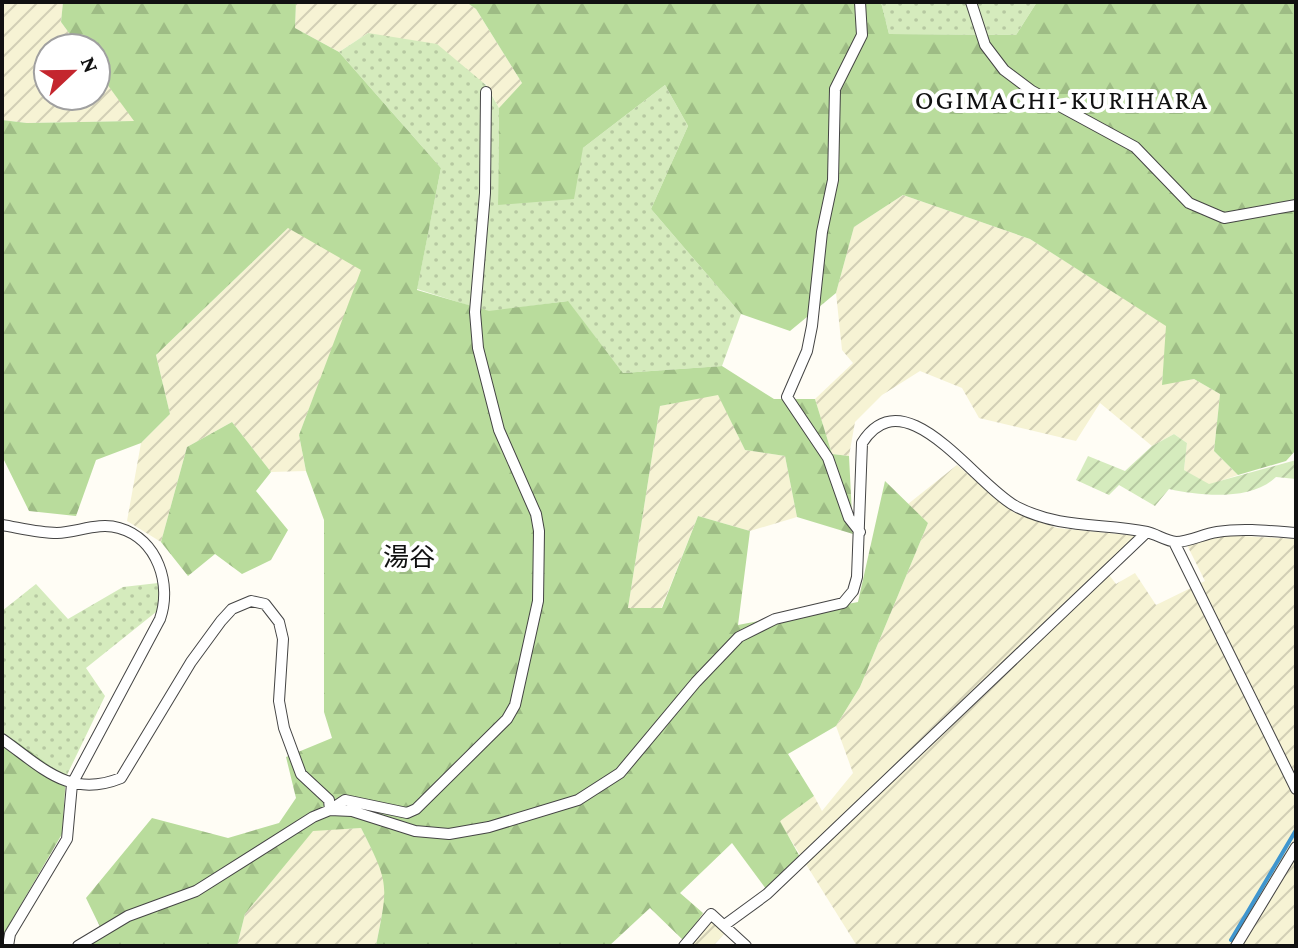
<svg xmlns="http://www.w3.org/2000/svg" width="1298" height="948" viewBox="0 0 1298 948" font-family="'Crimson Pro','Noto Sans JP',serif">
<style>
.farmland{fill:url(#farmland-furrows)}
.grass{fill:url(#grass-dots)}
.forest{fill:url(#forest-firs)}
.garden{fill:url(#garden-furrows)}
.lines{fill:none;stroke-linecap:round;stroke-linejoin:round}
.stream{stroke:#3f96cf;stroke-width:4}
.street-casing{stroke:#444;stroke-width:12}
.street{stroke:#fff;stroke-width:10}
.labels{text-anchor:middle;dominant-baseline:central;stroke-width:8;stroke-linejoin:round;paint-order:stroke}
.neighbourhood-label{font-size:26px;fill:#111;stroke:#fff}
.quarter-label{font-size:28px;letter-spacing:2px;fill:#111;stroke:#fff}
</style>
<defs>
<pattern id="farmland-furrows" width="10" height="10" patternUnits="userSpaceOnUse" patternTransform="scale(2)"><rect width="10" height="10" fill="#f6f3d4"/><path d="M-1 1l2-2M0 10L10 0M9 11l2-2" fill="none" stroke="#d2cfb5"/></pattern>
<pattern id="grass-dots" width="8" height="8" patternUnits="userSpaceOnUse" patternTransform="scale(2)"><rect width="8" height="8" fill="#d5ebbd"/><path d="M2 2h.1M6 6h.1" fill="none" stroke="#b6c8a1" stroke-width="1.8" stroke-linecap="round"/></pattern>
<pattern id="forest-firs" width="22" height="20" patternUnits="userSpaceOnUse" patternTransform="scale(2)"><rect width="22" height="20" fill="#b9dc9c"/><path d="M5 1l3.5 6h-7zM16 11l3.5 6h-7z" fill="#9ebc85"/></pattern>
<pattern id="garden-furrows" width="10" height="10" patternUnits="userSpaceOnUse" patternTransform="scale(2)"><rect width="10" height="10" fill="#d5ebbd"/><path d="M-1 1l2-2M0 10L10 0M9 11l2-2" fill="none" stroke="#b6c8a1"/></pattern>
</defs>
<rect width="100%" height="100%" fill="#fffdf5"/>
<path class="farmland" d="M2 2H63L61 22 80 48H48V96H96V69L135 121 27 123 2 120Z
M296 2H466L476 9 522 83 499 108 486 84 368 33 339 52 295 28Z
M903 195 1030 239 1167 326 1162 384 1194 379 1220 394 1214 451 1238 475 1209 485 1184 470 1187 443 1174 434 1152 446 1100 403 1076 441 979 418 962 388 920 371 882 395 855 422 849 456 832 454 815 399 853 363 842 350 836 293 854 227Z
M289 227 362 270 299 435 306 471 271 472 232 422 187 447 161 542 127 521 141 443 170 414 156 355Z
M718 394 745 450 785 456 797 517 750 531 698 516 661 609 628 608 660 406Z
M957 465 1013 512 1057 528 1139 536 1103 567 1116 584 1135 573 1156 605 1205 581 1187 545 1224 535 1296 539V946H857L779 821 814 796 822 811 853 773 836 726 860 687 928 523 908 504Z
M361 828 384 873 386 893 376 946H237L245 914 313 830Z
M703 913 726 932 713 946H679Z"/>
<path class="grass" d="M881 2H1037L1016 35 889 34Z
M368 33 437 44 486 85 499 108 498 205 583 148 665 85 688 126 651 209 741 314 722 366 623 373 567 301 489 312 417 289 441 168 339 52Z
M158 583 161 608 86 668 105 696 66 777 15 740 2 737V611L36 584 68 619 123 587Z"/>
<path class="forest" d="M63 2H296L295 28 339 52 441 168 417 290 489 311 568 301 623 373 722 366 774 399H815L832 454 849 456 853 534 797 517 785 456 745 450 718 395 660 406 628 608H662L698 516 750 531 738 625 858 602 885 481 928 523 860 687 836 726 788 754 814 796 780 821 800 857 766 889 732 843 680 893 703 913 684 941 650 908 609 946H376C388 884 390 885 361 828L313 831 245 914 237 946H85L103 933 86 898 152 818 228 838 279 823 296 798 286 757 332 738 324 712V520L306 471 299 435 361 270 288 228 156 355 170 414 141 443 96 460 76 516 29 511 2 456V120L27 123 134 121 96 69V48H80L61 22Z
M466 2H881L889 34 1016 35 1037 2H1296V450L1286 461 1238 475 1214 451 1220 394 1194 379 1162 385 1166 326 1030 239 903 195 854 227 836 293 790 331 741 314 651 209 688 126 665 85 583 148 574 199 498 205 499 108 522 83 476 9Z
M232 422 271 472 256 491 288 530 271 560 242 574 215 554 188 576 161 542 187 447Z
M2 737 15 740 66 777 62 834 2 937Z"/>
<path class="garden" d="M1174 434 1187 443 1184 470 1209 484 1296 460V479L1276 477C1251 501 1201 496 1169 489L1155 506 1119 485 1109 495 1076 480 1088 456 1125 471 1152 446Z"/>
<g class="lines">
<path class="stream" d="M1231 940 1296 830"/>
<defs>
<path id="street" d="M860 2 862 35 835 89 833 180 822 232 812 326 807 351 787 397 828 458 849 518 860 532
M971 2 985 45 1004 70 1032 91 1135 147 1189 203 1224 218 1296 205
M2 525C20 528 39 533 57 533 78 532 99 522 119 528 158 539 172 585 160 619L72 784 67 839 10 934 8 946
M1174 542 1296 789
M2 739C42 767 69 799 121 778L191 662 221 621 232 609 251 601 265 604 279 622 283 639 279 701 284 728 301 774 329 800 330 810 345 800 407 813 416 809 507 719 515 705 538 601 539 531 536 514 499 430 478 348 475 312 485 193 486 92
M726 924 767 894 1147 532
M78 946 128 916 196 891 313 817 330 810 352 811 415 831 449 834 489 827 578 800 620 773 696 682 739 637 775 619 843 603 853 591 857 577 862 443C905 375 975 485 1017 507 1060 529 1102 523 1147 532 1156 534 1166 541 1176 542 1189 542 1203 534 1217 532 1243 528 1270 531 1296 533
M684 946 711 914 746 946
M1236 946 1296 847"/>
</defs>
<use href="#street" class="street-casing"/>
<use href="#street" class="street"/>
</g>
<g class="labels">
<g class="neighbourhood-label">
<text x="409" y="557">湯谷</text>
</g>
<g class="quarter-label">
<text x="1062" y="99">OGIMACHI-KURIHARA</text>
</g>
</g>
<rect width="1298" height="948" fill="none" stroke="#111111" stroke-width="8"/>
<g transform="translate(72 72) rotate(68)"><circle r="38" fill="#ffffff" stroke="#a0a0a0" stroke-width="2"/>
<path d="M0-6L14 30L0 20L-14 30Z" fill="#c4262e"/>
<text y="-12" font-size="22" font-weight="bold" text-anchor="middle" fill="#111111">N</text>
</g>
</svg>
